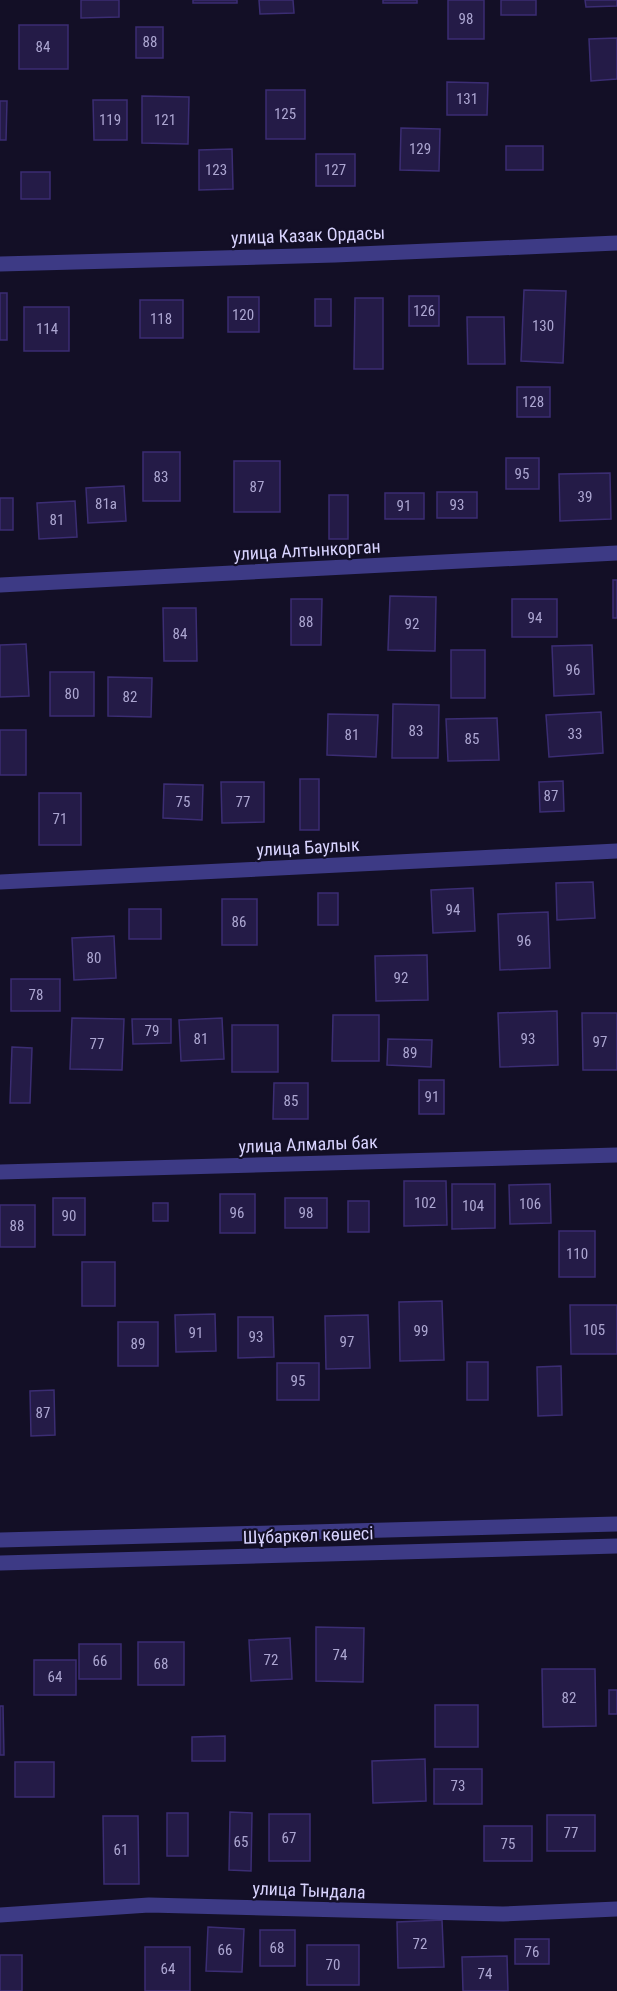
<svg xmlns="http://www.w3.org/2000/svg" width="617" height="1991" viewBox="0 0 617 1991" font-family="'Roboto Condensed',sans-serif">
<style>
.building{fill:#241b47;stroke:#3b2d73;stroke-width:1.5}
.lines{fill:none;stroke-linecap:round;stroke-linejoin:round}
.minor{stroke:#3d3a85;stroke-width:15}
.labels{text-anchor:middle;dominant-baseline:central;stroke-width:4.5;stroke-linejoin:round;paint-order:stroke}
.number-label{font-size:15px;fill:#aca6d1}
.street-label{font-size:18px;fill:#d9d4ff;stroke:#130f26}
</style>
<rect width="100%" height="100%" fill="#130f26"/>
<path class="building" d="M81 0H119V17L81 18Z
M193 0H237V3H193Z
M259 0H293L294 13 260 14Z
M383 0H417V3H383Z
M448 0H484V39H448Z
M501 0H536V15H501Z
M585 0H617V6L586 7Z
M19 25H68V69H19Z
M136 27H163V58H136Z
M617 38V79L591 81 589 39Z
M447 82 488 83 487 115H447Z
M266 90H305V139H266Z
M142 96 189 97 188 144 142 143Z
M93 100H127V140H94Z
M0 101H7L6 140H0Z
M401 128 440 129 439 171 400 170Z
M506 146H543V170H506Z
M232 149 233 189 199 190V150Z
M316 154H355V186H316Z
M21 172H50V199H21Z
M524 290 566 291 563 363 521 361Z
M0 293H7V340H0Z
M409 296H439V326H409Z
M228 297H259V332H228Z
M355 298H383V369H354Z
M315 299H331V326H315Z
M140 300H183V338H140Z
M24 307H69V351H24Z
M467 317H504L505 364H468Z
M517 387H550V417H517Z
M143 452H180V501H143Z
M506 458H539V489H506Z
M234 461H280V512H234Z
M610 473 611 519 560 521 559 474Z
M124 486 126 521 88 523 86 488Z
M437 492H477V518H437Z
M385 493H424V519H385Z
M329 495H348V539H329Z
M0 498H13V530H0Z
M75 501 77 537 39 539 37 503Z
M613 580H617V618H613Z
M390 596 436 597 435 651 388 650Z
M291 599H322L321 645H291Z
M512 599H557V637H512Z
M163 608H196L197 661H164Z
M26 644 29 696 0 697V645Z
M592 645 594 694 554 696 552 646Z
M451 650H485V698H451Z
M50 672H94V716H50Z
M108 677 152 678 151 717 108 716Z
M393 704 439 705 438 758H392Z
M601 712 603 753 549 757 546 715Z
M328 714 378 715 376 757 327 755Z
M497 718 499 760 448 761 446 719Z
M0 730H26V775H0Z
M300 779H319V830H300Z
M563 781 564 811 540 812 539 782Z
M221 782H264V822L222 823Z
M164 784 203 785 202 820 163 818Z
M39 793H81V845H39Z
M593 882 595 918 557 920 556 883Z
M473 888 475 931 433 933 431 890Z
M318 893H338V925H318Z
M222 899H257V945H222Z
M129 909H161V939H129Z
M548 912 550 968 500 970 498 914Z
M114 936 116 978 74 980 72 938Z
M427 955 428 1000 376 1001 375 956Z
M11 979H60V1011H11Z
M557 1011 558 1065 500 1067 498 1013Z
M582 1013H617V1070H583Z
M333 1015H379V1061H332Z
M72 1018 124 1019 122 1070 70 1069Z
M222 1018 224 1059 181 1061 179 1020Z
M132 1019H171V1043L133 1044Z
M232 1025H278V1072H232Z
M388 1039 432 1040 431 1067 387 1065Z
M12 1047 32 1048 30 1103H10Z
M419 1080H444V1114H419Z
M274 1083H308V1119H273Z
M404 1181H446L447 1225 404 1226Z
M452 1184H495V1228L452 1229Z
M550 1184 551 1223 510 1224 509 1185Z
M220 1194H255V1233H220Z
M53 1198H85V1235H53Z
M285 1198H327V1228H285Z
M348 1201H369V1232H348Z
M153 1203H168V1221H153Z
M0 1205H35V1247H0Z
M559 1231H595V1277H559Z
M82 1262H115V1306H82Z
M442 1301 444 1360 400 1361 399 1302Z
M570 1305H617V1354H571Z
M215 1314 216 1351 176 1352 175 1315Z
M368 1315 370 1368 326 1369 325 1316Z
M238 1317H273L274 1357 238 1358Z
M118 1322H158V1366H118Z
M467 1362H488V1400H467Z
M277 1363H319V1400H277Z
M561 1366 562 1415 538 1416 537 1367Z
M54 1390 55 1435 31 1436 30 1391Z
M316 1627 364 1628 363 1682 316 1681Z
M290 1638 292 1679 251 1681 249 1640Z
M138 1642H184V1685H138Z
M79 1644H121V1679H79Z
M34 1660H76V1695H34Z
M542 1669H595L596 1726 543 1727Z
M609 1690H617V1714H609Z
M435 1705H478V1747H435Z
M0 1706H3L4 1755H0Z
M225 1736V1761H192V1737Z
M425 1759 426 1801 373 1803 372 1761Z
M15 1762H54V1797H15Z
M434 1769H482V1804H434Z
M230 1812 252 1813 251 1871 229 1870Z
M167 1813H188V1856H167Z
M269 1814H310V1861H269Z
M547 1815H595V1851H547Z
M103 1816H138L139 1884H104Z
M484 1826H532V1861H484Z
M442 1920 444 1967 398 1968 397 1922Z
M208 1927 244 1929 242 1972 206 1971Z
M260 1930H295V1966H260Z
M515 1939H549V1964H515Z
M307 1945H359V1985H307Z
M145 1947H190V1991H145Z
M0 1955H22V1991H0Z
M507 1956 508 1991H463L462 1957Z"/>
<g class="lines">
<path class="minor" d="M0 264 335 255 617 243
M0 585 617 553
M0 882 617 851
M0 1172 617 1155
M0 1540 617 1524
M0 1563 617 1546
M0 1915 149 1905 503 1914 617 1909"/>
</g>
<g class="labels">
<g class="number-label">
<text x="466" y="19">98</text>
<text x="150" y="42">88</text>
<text x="43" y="47">84</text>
<text x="467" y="99">131</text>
<text x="285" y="114">125</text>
<text x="110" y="120">119</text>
<text x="165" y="120">121</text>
<text x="420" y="149">129</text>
<text x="216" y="170">123</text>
<text x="335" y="170">127</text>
<text x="424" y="311">126</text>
<text x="243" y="315">120</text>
<text x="161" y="319">118</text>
<text x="543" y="326">130</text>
<text x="47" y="329">114</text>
<text x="533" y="402">128</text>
<text x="522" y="474">95</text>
<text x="161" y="477">83</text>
<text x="257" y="487">87</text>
<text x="585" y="497">39</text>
<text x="106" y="504">81а</text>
<text x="457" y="505">93</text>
<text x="404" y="506">91</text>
<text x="57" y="520">81</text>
<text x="535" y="618">94</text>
<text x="306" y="622">88</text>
<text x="412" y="624">92</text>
<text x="180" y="634">84</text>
<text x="573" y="670">96</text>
<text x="72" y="694">80</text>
<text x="130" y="697">82</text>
<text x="416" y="731">83</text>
<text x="575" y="734">33</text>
<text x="352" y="735">81</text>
<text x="472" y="739">85</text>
<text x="551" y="796">87</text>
<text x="183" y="802">75</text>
<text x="243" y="802">77</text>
<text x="60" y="819">71</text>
<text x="453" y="910">94</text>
<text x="239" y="922">86</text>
<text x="524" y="941">96</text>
<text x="94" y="958">80</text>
<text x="401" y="978">92</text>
<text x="36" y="995">78</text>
<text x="152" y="1031">79</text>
<text x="201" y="1039">81</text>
<text x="528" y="1039">93</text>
<text x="600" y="1042">97</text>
<text x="97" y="1044">77</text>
<text x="410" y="1053">89</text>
<text x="432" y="1097">91</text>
<text x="291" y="1101">85</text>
<text x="425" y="1203">102</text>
<text x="530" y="1204">106</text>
<text x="473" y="1206">104</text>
<text x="237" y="1213">96</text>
<text x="306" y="1213">98</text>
<text x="69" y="1216">90</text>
<text x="17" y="1226">88</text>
<text x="577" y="1254">110</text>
<text x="594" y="1330">105</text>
<text x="421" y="1331">99</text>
<text x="196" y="1333">91</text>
<text x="256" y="1337">93</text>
<text x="347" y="1342">97</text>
<text x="138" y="1344">89</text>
<text x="298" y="1381">95</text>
<text x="43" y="1413">87</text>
<text x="340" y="1655">74</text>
<text x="271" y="1660">72</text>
<text x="100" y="1661">66</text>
<text x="161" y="1664">68</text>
<text x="55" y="1677">64</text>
<text x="569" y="1698">82</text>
<text x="458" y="1786">73</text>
<text x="571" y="1833">77</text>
<text x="289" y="1838">67</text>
<text x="241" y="1842">65</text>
<text x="508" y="1844">75</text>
<text x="121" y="1850">61</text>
<text x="420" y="1944">72</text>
<text x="277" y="1948">68</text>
<text x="225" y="1950">66</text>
<text x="532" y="1952">76</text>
<text x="333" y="1965">70</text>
<text x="168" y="1969">64</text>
<text x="485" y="1974">74</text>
</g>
<g class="street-label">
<text transform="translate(308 235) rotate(-2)">улица Казак Ордасы</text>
<text transform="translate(307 550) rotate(-3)">улица Алтынкорган</text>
<text transform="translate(308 847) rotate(-3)">улица Баулык</text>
<text transform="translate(308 1144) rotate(-2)">улица Алмалы бак</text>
<text transform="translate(308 1535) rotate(-2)">Шұбаркөл көшесі</text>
<text transform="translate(309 1890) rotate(2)">улица Тындала</text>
</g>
</g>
</svg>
